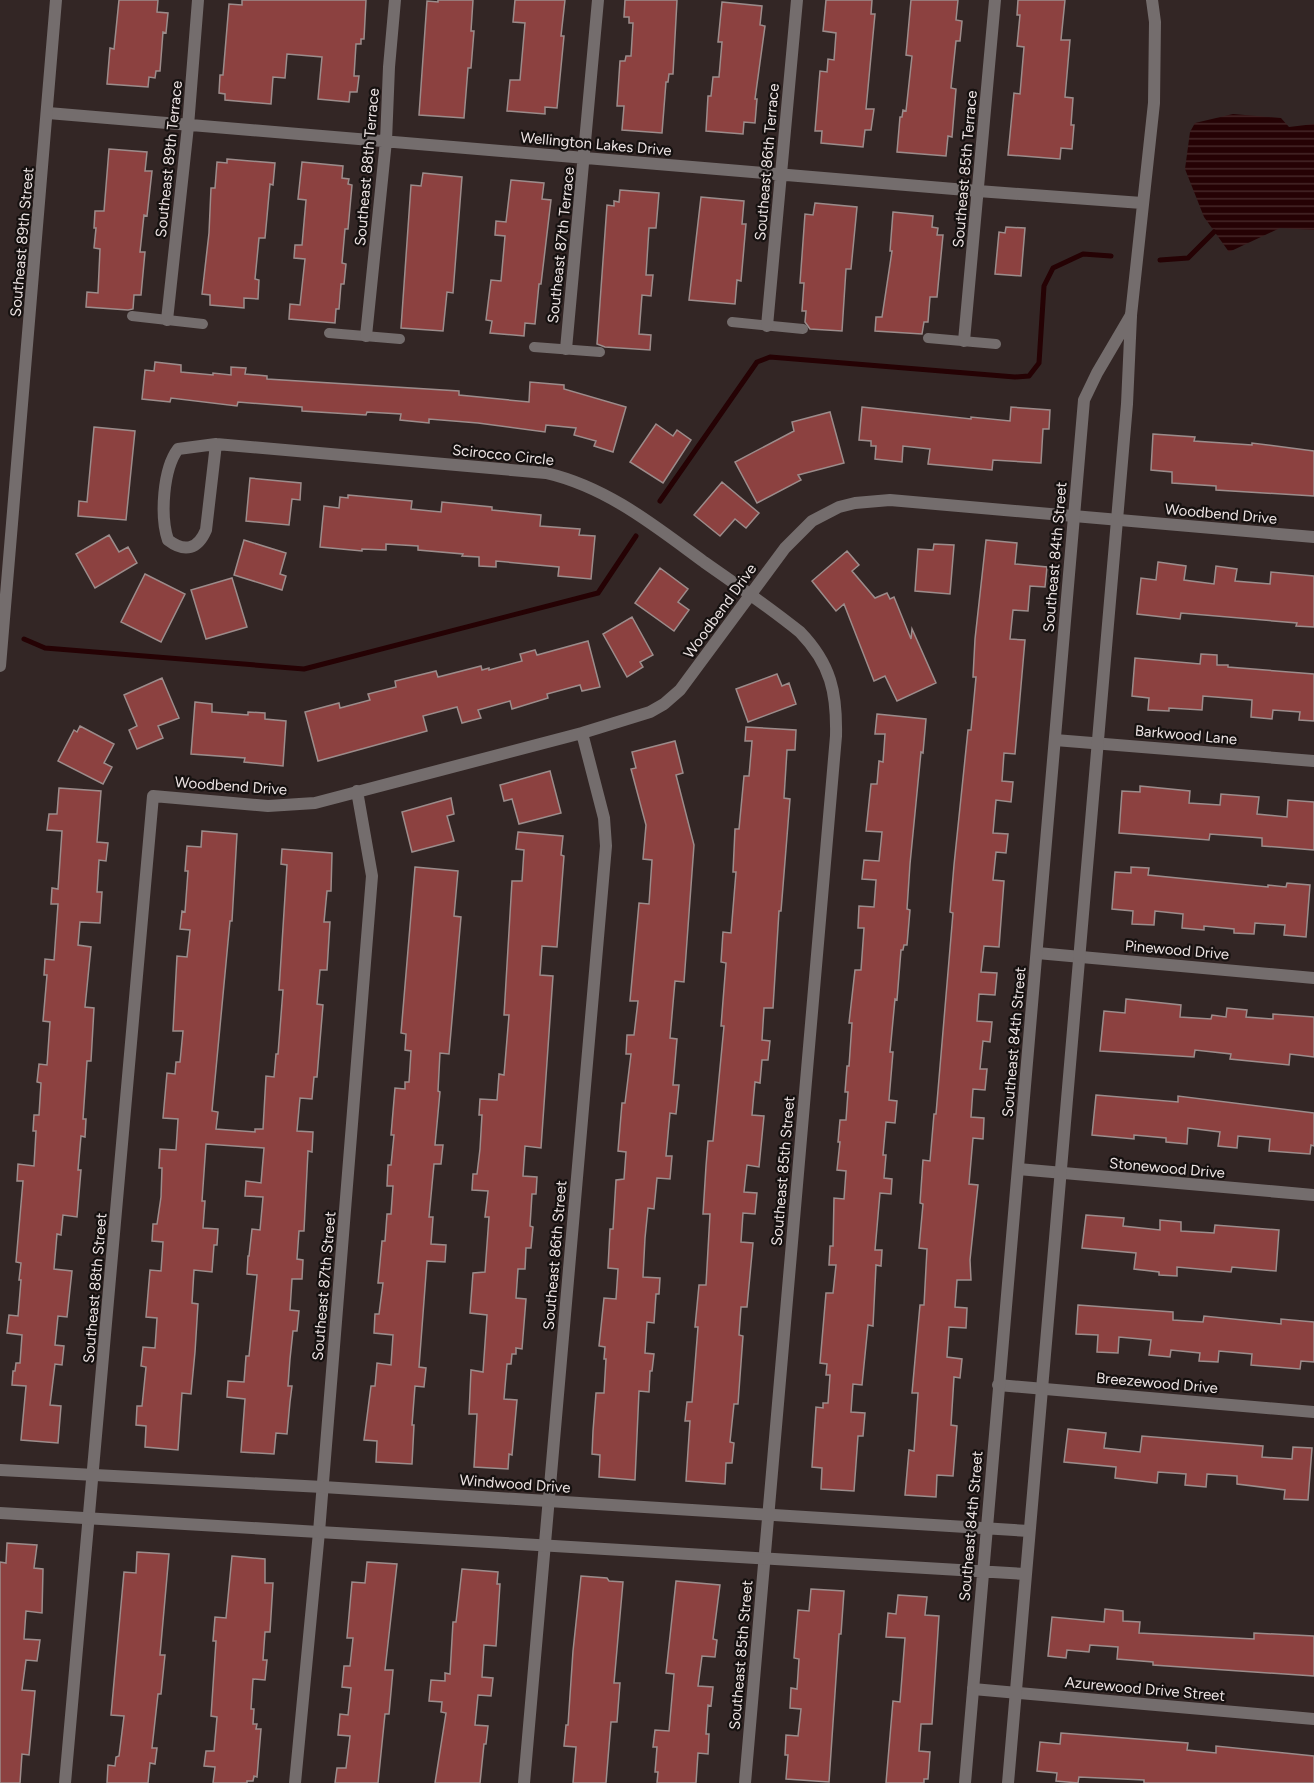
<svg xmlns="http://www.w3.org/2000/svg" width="1314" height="1783" viewBox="0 0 1314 1783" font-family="Figtree,sans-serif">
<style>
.water{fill:url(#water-rules)}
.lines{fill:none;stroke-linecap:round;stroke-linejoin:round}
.stream{stroke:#250204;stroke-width:5}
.building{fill:#8c4140;stroke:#9c8c8b;stroke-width:1.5}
.service{stroke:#746d6d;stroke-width:10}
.minor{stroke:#746d6d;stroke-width:12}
.tertiary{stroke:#746d6d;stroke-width:12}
.labels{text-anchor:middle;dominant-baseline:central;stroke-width:4.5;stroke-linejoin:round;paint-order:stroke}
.street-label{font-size:15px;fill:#ece3e3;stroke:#161110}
</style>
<defs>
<pattern id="water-rules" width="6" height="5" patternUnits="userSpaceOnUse" patternTransform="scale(1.5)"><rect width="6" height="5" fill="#250204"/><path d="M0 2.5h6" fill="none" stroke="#452728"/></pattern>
</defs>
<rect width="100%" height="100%" fill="#332625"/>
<path class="water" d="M1233 114 1281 118 1289 127 1314 124V230L1280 228 1229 252 1204 217 1185 169 1190 132 1195 123Z"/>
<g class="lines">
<path class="stream" d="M1160 260 1188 258 1214 232
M660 501 757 362 770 357 1015 377 1029 376 1039 363 1044 286 1053 268 1083 254 1111 256
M24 639 45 648 304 669 598 593 636 536"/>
</g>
<path class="building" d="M119 0H158L157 12 168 13 166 33 163 32 160 71H156L155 78 149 77 148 87 107 84 110 48 114 49Z
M242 0H366L364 39H361V44H356L354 76H359L357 92H350L349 102 318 99 322 57 287 54 285 78 273 77 271 104 225 100V94L219 93 220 75H223L229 4 242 5Z
M438 0H473L471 31H474L471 68H468L464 118 419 115 427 1 438 2Z
M515 0H565L561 36H564L557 108 545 107V114L507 111 510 80H520L525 23 513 22Z
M625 0H677L673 74H669L668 82H666L662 133 622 130 624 106H617L620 61H625L626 56H631L633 23H629V17H624Z
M826 0H872L871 14H875L866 109H874L871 130H865L863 147 821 143 822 131H815L820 71 827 72 828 59 834 60 836 33 823 31Z
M911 0H958L956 20 962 21 960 41H956L951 88 956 89 952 137 948 136 946 156 897 152 900 117H902L903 110 906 111 912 56 906 55Z
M1018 0H1065L1061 40H1070L1065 97 1073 98 1071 125H1074L1072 149 1061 148 1060 159 1008 155 1014 93 1020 94 1024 47 1017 46 1020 15H1017Z
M722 2 762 6 760 25 765 26 755 99H757L755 123 744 122 743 134 706 131 708 96H711L713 77H719L722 42H718Z
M109 149 147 152 145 171H152L147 216 144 215 140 252H145L141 295H134L133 309 128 310 86 307 87 292 98 293 100 249 94 248 96 228H94L95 211H104Z
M227 159 275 163 273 185 270 184 265 238H259L255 279 259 280 258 299 244 298V308L210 305V295L202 294 209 233 211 188H215L217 162 227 163Z
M302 162 343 166 342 178 349 179 348 184 352 185 348 229H345L342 263 346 264 344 284H341L339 309H336L335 323 289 319 290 304 300 305 305 259 294 258 295 245H302L306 200 298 199Z
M423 173 462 177 453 293 447 292 443 331 401 328 411 185 421 186Z
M511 180 544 183 542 199 551 200 541 284H539L535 324 525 323 524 336 490 333 492 321 486 320 491 280 501 281 505 236 495 235 496 221 506 222Z
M620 190 659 193 656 228H649L646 275H653L651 296 642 295 639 334 651 335 650 350 605 347 597 344 607 205 614 206V201L619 202Z
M701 197 744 201 742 224H746L741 281 737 280 735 304 689 300Z
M815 203 857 207 851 269H846L842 331 810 329 805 322 806 311H802L804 283H800L805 214 813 215Z
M893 212 933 216 932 227 938 228 937 235H943L937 297H930L928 322H924L922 334 875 331 876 317H882L892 251H890Z
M1006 227 1025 228 1021 276 995 274 999 232 1005 233Z
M155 362 181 365V372L213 375V373L231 375V367L246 368 245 374 267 376V379L459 391V395L529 402 530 382 564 385V389L626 407 613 452 594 446 596 441 574 435 576 428 546 425 545 432 478 423 429 419V423L400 420 401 414 367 412 366 415 302 411V407L238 402 237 406 171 398 170 402 142 399 145 370 154 371Z
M862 407 971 419V417L1010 421 1011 407 1050 410 1049 429H1043L1041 463 993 460 992 470 928 464 930 449 903 446 902 462 875 459 876 446H871V441L859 440Z
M830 412 844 463 798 475 801 480 757 503 735 462 794 431 792 422Z
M656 424 673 436 677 430 691 440 663 483 630 462Z
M94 427 135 431 126 520 78 516 79 501 87 502Z
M1153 434 1195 437 1194 441 1252 445V443L1314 451V496L1216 490V486L1172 483V472L1151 470Z
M250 478 301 483 300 500 292 499 289 525 246 521Z
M722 482 759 513 746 528 735 519 720 536 694 515Z
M348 495 412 501 411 509 441 512 442 502 492 507V510L541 515 540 526 580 529 579 535 595 536 591 579 558 576 559 567 496 561V567L479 566V557L462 556 463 554 418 550V546L386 544V550L362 549V551L320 547 324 506 339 508 340 497 348 498Z
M109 535 119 552 128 547 137 563 95 588 76 554Z
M244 540 286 553 280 574 286 576 282 590 234 575Z
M986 540 1017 543 1015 564 1047 567 1045 587 1030 586 1028 611 1013 610 1010 639 1025 640 1015 754 1004 753 1002 781 1013 782 1011 802 996 800 993 833 1008 834 1006 853 996 852 993 880 1004 881 999 947 984 946 981 972 997 973 995 995 979 994 977 1021 992 1022 990 1042 983 1041 980 1069H987L985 1090 973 1089 971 1117 984 1118 983 1139 973 1138 969 1184 978 1185 970 1260 971 1280H957L955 1307 967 1308 966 1328 949 1327 947 1357 962 1359 960 1378 954 1377 951 1425 957 1426 953 1476 937 1475 936 1497 905 1495 909 1450 914 1451 918 1393H912L920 1305H924L927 1249 919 1248 923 1204 920 1203 923 1160 930 1161 934 1114H936L953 913 950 912 954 865 968 730H971L976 677H973L975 639Z
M934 544 954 545 950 594 915 591 918 549 933 550Z
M847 551 859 565 852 571 875 598 887 593 890 599 894 597 911 639 912 629 936 683 897 701 885 676 874 681 844 604 836 611 812 581Z
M1158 562 1186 566 1184 580 1214 584 1216 566 1237 569 1235 581 1270 584 1271 572 1314 576V627L1296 626 1297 623 1181 613 1180 619 1137 614 1141 578 1156 580Z
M660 568 688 589 678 602 689 610 674 631 635 603Z
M145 574 185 594 161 642 121 622Z
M232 578 247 627 206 639 191 590Z
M632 617 653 655 640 662 643 667 627 677 603 634Z
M588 641 600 687 582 691 580 685 547 694 548 698 512 709 510 701 478 710 481 718 462 723 457 707 423 716 427 731 318 761 305 712 339 703 340 708 370 700 368 694 396 687 395 681 436 671 438 677 481 666 482 670 489 668V670L522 661 520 654 535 650 537 655Z
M1201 654 1217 655V665H1228V667L1314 674V721L1299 720 1300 712 1273 710 1272 719 1251 717 1252 700 1203 696 1202 710 1169 708V711L1148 710 1149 698 1132 696 1135 658 1200 664Z
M777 674 782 686 789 683 796 704 748 722 736 689Z
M162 678 179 718 158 726 163 738 137 749 129 730 137 726 124 695Z
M195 702 212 704V712L248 715V712L265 713V719L286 721 283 766 244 762 245 758 191 754Z
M877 714 926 719 923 753 921 752 910 864 907 909 910 910 907 945H904L903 950H901L897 1000 895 999 890 1052H893L889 1100 897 1101 895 1123 886 1122 883 1155H886L884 1178 892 1179 891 1194 880 1193 875 1250H882L881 1266 876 1265 873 1326 868 1325 862 1385 853 1384 851 1412 865 1413 863 1436H858L854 1491 821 1489 822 1468 812 1467 816 1407 823 1408V1403H828L830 1375H826L827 1364 820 1363 826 1293H833L836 1265H829L830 1246H833L834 1198 844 1199 846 1171 837 1170 840 1142H838L840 1120H846L848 1092H845L847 1066H849L852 1023H849L855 970H861L864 928H858L859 906 874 907 876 880 862 879 864 860 879 861 882 832 866 831 871 784H877L879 761 883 762 885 734H875Z
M80 726 114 744 104 763 112 767 103 784 58 761 74 730 77 732Z
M746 727 796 730 795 750H787L784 798 790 799 781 911H779L773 1008H764L762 1040 770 1041 768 1060H762L760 1083 755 1082 752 1115 764 1116 759 1167 747 1165 744 1192 757 1193 755 1214 743 1213 741 1242 753 1243 747 1307H741L739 1335 743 1336 738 1404H734L730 1442 734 1443 732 1463H726L725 1484 686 1481 690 1421H685L687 1402H692L698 1327H695L699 1285H706L710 1214H703L706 1166 708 1141H713L724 1026H721L726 963 721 962 723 932 731 933 736 872H733L735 829H739L744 776H749L752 741H745Z
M675 741 683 773 676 775 694 845 684 982 675 981 670 1038 677 1039 673 1085H679L676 1114 670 1113 666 1156H672L670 1179 657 1178 654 1209 648 1208 645 1238 643 1277 660 1278 659 1294H656L654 1323 647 1322 645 1353 654 1354 652 1371H650L649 1392 639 1391 635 1480 599 1477 600 1455 592 1454 593 1431 596 1393H604L606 1359H604L605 1347 599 1346 604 1298 616 1299 618 1269 608 1268 610 1229H613L616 1180 624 1179 626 1152 618 1151 622 1103H625L631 1054H626L627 1035H634L638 1001H630L639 903 649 904 652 860 643 859 646 825 631 769 636 768 632 752Z
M550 771 561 813 519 824 512 799 504 801 500 785Z
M1140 786 1190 791 1189 803 1220 805 1221 794 1259 797 1257 814 1287 817 1288 800 1314 802V850L1262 846V838L1210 834 1209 840 1119 833 1122 791 1140 792Z
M59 788 101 791 97 842 108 843 106 861 99 860 97 892H102L100 923 80 922 78 945 91 947 85 1007 94 1008 91 1061H87L83 1119H86L85 1137 81 1136 78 1170H81L77 1217 63 1215 61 1235 57 1234 54 1269 72 1271 67 1317 58 1316 55 1345 64 1346 62 1365 55 1364 50 1405 61 1406 58 1443 21 1440 26 1386 12 1385 13 1371H15L16 1363H20L22 1335 7 1333 9 1315 18 1316 21 1280H19L21 1263 16 1262 23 1181H17L18 1164 34 1166 36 1131H33L34 1115H39L41 1083 37 1082 39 1064 47 1065 50 1022 43 1021 47 975H44L45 959 54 960 58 904H51L52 888 58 889 62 831 47 830 49 814H57Z
M451 798 454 814 447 816 454 841 412 852 402 812Z
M202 831 237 834 232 921H230L212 1111 218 1112 216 1129 255 1132V1129H263L266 1076 274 1077 276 1054H278L283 990H279L287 865 281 864 282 849 332 853 331 891H327L324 922H330L327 970H320L317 1004 323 1005 317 1077H314L312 1099 300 1098 297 1131 313 1132 312 1152 308 1151 304 1231H299L297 1259 303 1260 302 1279H292L290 1310 299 1311 297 1331H293L290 1359 288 1386H292L290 1402 287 1434 276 1433 274 1454 241 1452 245 1399 227 1397 228 1381 244 1382 246 1356H249L257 1275 247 1274 248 1256H249L252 1229 260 1230 263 1197 245 1196 246 1181 261 1183 264 1148 206 1144 202 1201H205L203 1228 218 1229 217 1245H214L212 1272 194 1270 192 1303 198 1304 195 1352 191 1394 182 1393 178 1450 145 1447 146 1426 136 1425 137 1406H142L146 1367 141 1366 143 1347 155 1348 157 1318 146 1317 150 1270 161 1271 163 1242 152 1241 153 1224H157L161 1197 162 1168H159L160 1149 176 1150 178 1119 163 1118 167 1073 175 1074 176 1062H180L183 1031H173L177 956 187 957 190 930 180 929 182 911 185 912 188 871H185L187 846 201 847Z
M518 832 563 836 561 855 564 856 557 947 542 946 540 975 553 976 541 1148 525 1146 523 1176 537 1177 536 1194H532L530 1226 533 1227 531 1248H526L525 1269H518L516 1298 526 1299 522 1349 516 1348V1354H512L511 1364H507L504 1399 517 1400 512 1455 509 1454 508 1469 474 1467 477 1414H469L471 1370 483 1372 487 1315 470 1313 473 1273 485 1272 489 1217H485L488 1191 472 1190 473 1174H477L480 1149 482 1115H479L480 1099 497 1100 499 1074 504 1075 509 1015H504L512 881H522L524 850 516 849Z
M415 867 458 871 454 916 461 917 449 1054 440 1053 438 1091 440 1092 435 1145H443L441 1164H434L429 1217H433L431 1244 446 1245 445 1262 427 1261 419 1367 426 1368 424 1387 415 1386 412 1425H414L412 1464 376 1462 377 1441 364 1440 371 1386H375L377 1363 391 1365 393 1335 374 1333 375 1314H379L383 1283H378L382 1241H385L387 1214H391L393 1186H387L388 1165H391L394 1135H391L395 1088 405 1089V1082H409L411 1051 405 1050 406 1034 401 1033Z
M1131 867 1149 868 1148 875 1268 887V885L1286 887 1287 883 1310 885 1306 937 1284 935 1285 925 1255 923 1254 934 1234 933V929L1204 926V930L1182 928 1183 914 1155 911 1154 925 1132 924 1133 911 1112 909 1115 872 1131 873Z
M1126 999 1181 1005 1180 1017 1211 1019 1212 1015 1226 1017 1227 1008 1247 1010 1246 1017 1273 1019V1014L1314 1017V1057L1290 1054 1289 1065 1230 1059 1231 1054 1195 1050 1194 1057 1100 1051 1104 1011 1125 1013Z
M1096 1095 1178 1102V1096L1314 1113V1146L1311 1145 1310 1154 1269 1151 1270 1139 1238 1136 1237 1148 1218 1146 1220 1132 1188 1128 1187 1144 1166 1142V1138L1134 1135V1139L1092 1135Z
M1086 1215 1124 1218 1123 1226 1160 1230V1220L1181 1222V1231L1214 1233 1215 1225 1279 1230 1276 1271 1232 1267 1231 1272 1177 1267V1276L1159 1275V1272L1134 1269 1136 1253 1082 1248Z
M1078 1305 1173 1312V1320L1203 1322 1204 1316 1281 1324V1319L1314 1322V1362L1301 1361 1300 1369 1251 1365 1252 1354 1219 1351 1218 1362 1199 1361 1200 1353 1171 1350 1170 1357 1149 1355 1151 1340 1119 1337 1118 1353 1097 1352 1098 1335 1076 1334Z
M1068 1429 1106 1433 1104 1448 1140 1452 1142 1436 1263 1446 1262 1457 1292 1459 1293 1447 1312 1448 1308 1500 1284 1499 1285 1490 1237 1484V1476L1207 1474 1206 1487 1185 1485 1186 1474 1158 1472 1157 1483 1115 1478 1116 1467 1064 1462Z
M7 1543 37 1545 34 1568 43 1569 42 1613 26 1611 24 1639 40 1640 37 1661 26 1660 22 1690 35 1691 29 1755 22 1754 20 1783H0V1562L6 1563Z
M137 1552 169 1554 160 1655H165L161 1694H158L152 1748H157L155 1764 150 1763 148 1783H107L108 1765 115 1766 116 1757 119 1756 124 1716 111 1715 124 1572 136 1573Z
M232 1556 265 1559V1583H273L270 1632H265L263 1660H267L265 1680 253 1679 251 1709H254L253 1724H257L256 1729H261L257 1777 254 1776 253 1781H247V1783H213L215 1767 204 1766 206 1751H214L217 1717 211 1716 216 1641H213L215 1617 226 1618Z
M367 1562 397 1564 385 1670H393L389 1714H385L378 1783H335L337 1768H346L350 1736 338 1735 340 1714 348 1715 351 1688 342 1687 344 1666H350L353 1638H347L352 1582 365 1583Z
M462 1569 498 1572 497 1584H500L496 1646 484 1645 482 1677 493 1678 491 1696 478 1695 475 1725 488 1726 486 1744H484L480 1783H435L446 1713 441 1712 442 1702 429 1701 431 1680 445 1681V1673L450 1674 453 1622H456Z
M581 1576 607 1578 609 1581 623 1582 614 1683H620L617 1722H611L606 1783H573L576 1747 564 1746 566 1725H568L573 1651Z
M676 1581 720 1585 713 1639 717 1640 715 1657 702 1656 698 1686 713 1687 711 1706 708 1705 706 1734H709L708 1754 698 1753 696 1783H657L658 1772H655L657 1747H653L655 1730 669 1731 674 1674 666 1673Z
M811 1589 844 1591 841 1634H839L829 1782 786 1779 788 1755H785L786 1735 798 1736 801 1709 790 1708 791 1688 797 1689 799 1659 794 1658 798 1610 809 1611Z
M898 1595 927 1597 925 1615 939 1616 932 1724H921L919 1751 930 1752 928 1779H924V1783H886L893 1701 900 1702 905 1638 886 1637 888 1613 896 1614Z
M1105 1609 1123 1611V1621L1140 1622 1139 1633 1254 1639V1633L1314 1636V1676L1153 1665V1662L1117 1659 1118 1647 1090 1645 1089 1652 1067 1650 1066 1658 1048 1656 1052 1617 1104 1622Z
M1061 1733 1188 1743 1187 1750 1216 1753V1746L1314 1756V1783H1144V1780L1079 1777 1078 1783 1056 1781 1057 1773 1037 1771 1040 1742 1060 1744Z"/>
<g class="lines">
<path class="service" d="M132 316 203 324
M732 322 803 329
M329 333 400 339
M928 338 996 344
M534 347 600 352"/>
<path class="minor" d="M48 113 978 191 1142 203
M1131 315 1154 103 1155 22 1152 0
M167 320 188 126 198 0
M767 326 797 0
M366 336 386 141 389 67 395 0
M964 341 995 0
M566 349 598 0
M216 444 206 530C198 549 185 553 168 540 160 516 163 469 178 449L216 444 546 473C607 487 655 526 704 562 737 585 769 607 800 632 831 664 837 693 836 736L745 1783
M1055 740 1314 761
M1037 953 1314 978
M1018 1169 1314 1195
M998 1385 1314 1412
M973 1689 1314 1719
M65 1783 153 796 268 806 315 803 582 733 650 712 664 704 680 690 785 548 812 521 839 507 855 503 890 500 1314 537
M295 1783 319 1532 372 876 357 791
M524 1783 606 846 604 818 582 733"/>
<path class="tertiary" d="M0 666 56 0
M0 1470 323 1487 1029 1531
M0 1513 1025 1574
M965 1783 1084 400 1097 373 1131 315
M1008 1783 1127 404 1131 316"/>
</g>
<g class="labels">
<g class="street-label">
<text transform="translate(596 144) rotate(5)">Wellington Lakes Drive</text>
<text transform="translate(169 159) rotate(-84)">Southeast 89th Terrace</text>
<text transform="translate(767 162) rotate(-85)">Southeast 86th Terrace</text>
<text transform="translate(367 167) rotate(-85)">Southeast 88th Terrace</text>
<text transform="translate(965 169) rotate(-85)">Southeast 85th Terrace</text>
<text transform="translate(22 242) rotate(-85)">Southeast 89th Street</text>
<text transform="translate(561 245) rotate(-84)">Southeast 87th Terrace</text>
<text transform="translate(503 455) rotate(6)">Scirocco Circle</text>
<text transform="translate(1221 514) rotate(5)">Woodbend Drive</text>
<text transform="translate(1055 557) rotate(-85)">Southeast 84th Street</text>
<text transform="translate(720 611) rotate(-54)">Woodbend Drive</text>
<text transform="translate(1186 735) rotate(5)">Barkwood Lane</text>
<text transform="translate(231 786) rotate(4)">Woodbend Drive</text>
<text transform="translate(1177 950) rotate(5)">Pinewood Drive</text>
<text transform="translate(1014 1042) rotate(-85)">Southeast 84th Street</text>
<text transform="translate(1167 1168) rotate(5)">Stonewood Drive</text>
<text transform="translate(783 1171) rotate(-85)">Southeast 85th Street</text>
<text transform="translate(555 1255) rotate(-85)">Southeast 86th Street</text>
<text transform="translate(324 1286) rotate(-85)">Southeast 87th Street</text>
<text transform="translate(95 1288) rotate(-85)">Southeast 88th Street</text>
<text transform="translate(1157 1383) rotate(5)">Breezewood Drive</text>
<text transform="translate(515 1484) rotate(4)">Windwood Drive</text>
<text transform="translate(971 1526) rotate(-85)">Southeast 84th Street</text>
<text transform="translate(741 1655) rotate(-85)">Southeast 85th Street</text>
<text transform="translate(1145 1689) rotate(5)">Azurewood Drive Street</text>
</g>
</g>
</svg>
